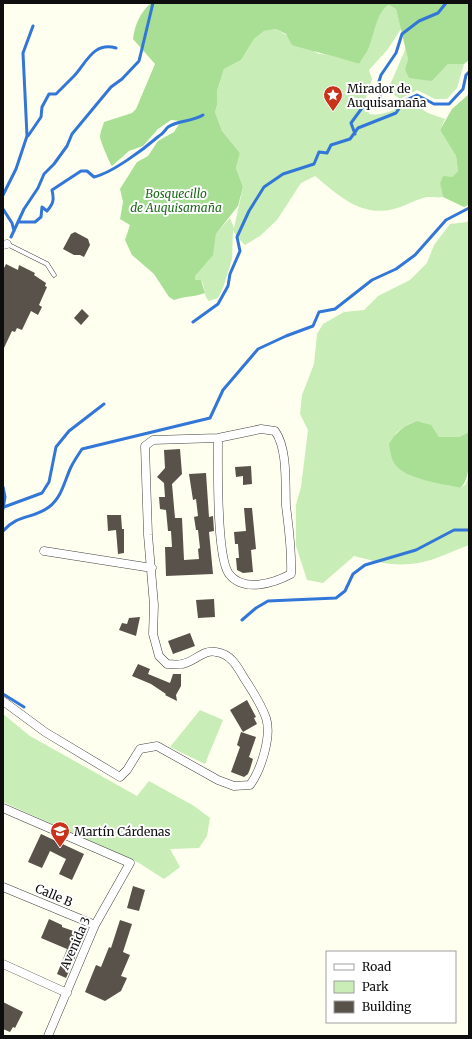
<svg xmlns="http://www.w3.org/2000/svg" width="472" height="1039" viewBox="0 0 472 1039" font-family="Merriweather,serif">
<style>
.green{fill:#c8edb6}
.forest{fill:#a8df94}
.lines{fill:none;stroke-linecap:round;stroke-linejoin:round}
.stream{stroke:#3277d7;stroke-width:3}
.building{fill:#58524a}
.service-casing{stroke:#414141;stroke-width:5}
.minor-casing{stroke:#414141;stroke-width:9}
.service{stroke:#fff;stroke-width:4}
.minor{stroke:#fff;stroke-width:8}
.labels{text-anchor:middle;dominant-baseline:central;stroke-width:4;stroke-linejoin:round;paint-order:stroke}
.poi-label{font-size:12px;fill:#0e0e0e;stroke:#fff;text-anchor:start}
.park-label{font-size:12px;font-style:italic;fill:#1c6b19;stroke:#fff}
.street-label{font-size:12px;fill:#0e0e0e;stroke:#fff}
</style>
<rect width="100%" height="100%" fill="#fffff0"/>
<path class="green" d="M389 5 396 9 401 29 388 49 369 70 372 79 366 97 369 114C383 117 398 108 410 102L428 113 445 119 440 130 456 156 458 171 452 177 440 184 443 197C437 198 434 197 428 197 421 197 405 206 397 208 363 219 339 196 315 176L301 183 277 220 260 236 245 245 237 237 233 230 232 259 223 288 218 298 209 301C203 296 206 287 201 280H195V276L213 252 216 234 230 218 234 228 243 187 236 168 240 153 222 131 215 112 217 105V91L224 69 241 60 254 39 264 31 276 29 319 54 336 55 359 64C362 59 365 55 368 50 374 37 375 11 389 5Z
M406 48 408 59 405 69 432 81 448 64H464L457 88 447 99H435L417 90 400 99 393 94 389 87Z
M469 219V432L459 437H439C425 416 414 418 396 433L393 462C418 482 431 480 460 488L465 485 469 476V545C450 552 430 563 410 564 391 566 373 561 354 556L323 583 307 580 296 546V505L301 487 308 430 300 414 302 395 314 364 317 334 323 324 344 312 364 310 378 296 410 280 427 263 434 245 450 224 467 222Z
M200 710 223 720 205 764 170 747Z
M3 714 30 736 137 796 149 781 194 806 210 818 207 836 199 848 170 849 180 867 164 879 139 863 3 802Z"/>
<path class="forest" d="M151 3H469V60L464 64H448L432 81 409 78 405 69 408 59 396 9 389 5C376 11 374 37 368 50 365 55 362 59 359 64 337 56 314 52 292 45L286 34 276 29 264 31 254 39 241 60 224 69 217 91V105L215 112 222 131 240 153 236 168 243 187 238 206 216 234 213 255 195 276V280H201L205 293C195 297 185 296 174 300L169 297 154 274 132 255 125 240 130 225 120 219 123 202 120 189 137 162 148 156 158 141 174 132 181 121 171 120 158 129 143 146 129 151 112 166C110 164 100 140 100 137 100 133 103 126 104 122L132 113 136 109 155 64 133 39C135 24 140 13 151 3Z
M469 94V205L464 207 443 197 440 184 443 176 452 177 458 171 456 156 440 130 452 109Z
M418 421 431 425 439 437H459L469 432C469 448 472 479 460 488 442 483 405 480 394 463 391 458 390 449 389 444 397 431 404 425 418 421Z"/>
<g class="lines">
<path class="stream" d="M355 134 351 123 362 108 381 99 377 88 381 75 396 53 402 34 419 21 438 13 446 3
M28 136 41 117 42 107 49 94H56C62 88 68 82 74 76 86 63 94 41 116 48
M3 195 16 169 27 136 23 53 33 26
M3 209 12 223 14 231
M19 222H35L41 217 42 207 47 211C54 203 54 199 52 190L81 171H87L94 177C112 173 144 149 159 136 163 134 165 130 168 127 178 120 192 122 203 115
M11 237 24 209 38 188 44 174 54 164 67 146 72 134 111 87 122 79 139 61 153 3
M193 322 218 304 228 286 230 274 240 251 237 237 249 211 264 187 283 174 314 164 319 152 327 153 331 145 350 139 358 128 396 113 404 101 417 95 434 104H449L463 89 466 75 469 72
M3 487 5 497 3 509
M4 507 42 493 49 482 56 447 69 431 104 404
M3 531C18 514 33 519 49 507 62 497 64 482 71 467 74 461 78 455 82 449L210 418 223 390 258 349 286 336 313 326 319 312 335 309 372 280 396 269 415 255 446 220 469 208
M242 620 256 608 268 601 336 598 345 591 353 574 365 565 416 550 454 530H469
M3 694 24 707"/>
</g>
<path class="building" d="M75 232 88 239 90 245 84 257 80 255H74L63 249 71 234Z
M6 264 18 270 19 265 35 273 34 275 46 283 45 286 47 287 39 305 42 307 38 315 31 311 22 330 17 328 15 332 12 331 3 350V270Z
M82 309 89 316 81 325 74 318Z
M180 449 182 474 172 484 175 518H182L184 560 199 559 198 549 200 548 198 530H196L194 517 198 516 196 499 193 500 189 474 206 473 209 517 213 516 214 531 209 532 213 574 166 576 165 547H172L171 531H168L166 510 160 509 159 497H165L164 483 157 477 165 468 164 450Z
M251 466 252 484 243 485V476L236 477 235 467Z
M244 508H252L256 549 251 550 253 572 243 573 237 570 236 558H239L238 544H235L234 532 246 531Z
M107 515H121L122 529H124V553L118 554 116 530 108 531Z
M214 599 215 617 198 618 196 600Z
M140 617 136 636 119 630 122 623 127 624 129 618Z
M190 633 195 646 173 654 168 641Z
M138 664 150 669 148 674 170 683 173 674H181V686L176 695 177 701 165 695 166 694 151 684 132 676Z
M247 700 256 717 254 718 257 724 243 732 230 710Z
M241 732 256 737 249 757 253 759 250 769 248 774 244 777 231 772 240 747 237 745Z
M41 834 84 854 72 880 59 874 66 859 50 851 42 868 28 862Z
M133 886 145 890 139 911 127 908Z
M49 919 62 925V927L85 935 66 978 57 974 67 949 41 938Z
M120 920 132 924 123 952 130 955 121 976 127 978 121 991 105 1001 85 992 96 965 101 967 109 947 111 948Z
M3 1002 23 1012 15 1028 13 1027 10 1032 3 1029Z"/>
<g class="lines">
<defs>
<path id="service" d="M7 244 47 264 54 275"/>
<path id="minor" d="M3 245 7 244
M44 551 152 568
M3 701 45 732 120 777 127 770 140 749 157 746 218 780 234 786 250 785C261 770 272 736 266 718 261 704 252 690 244 678 237 666 231 654 216 652 204 649 194 662 182 664 178 665 172 664 167 664L159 656 153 634 154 605 148 535 145 446 153 440 218 438 261 429 275 431C288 449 285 485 286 506 289 530 292 549 291 574 274 583 244 593 229 574 216 556 218 464 218 438
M3 808 130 863 95 925 48 1036
M3 887 95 925
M3 964 67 993"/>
</defs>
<use href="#service" class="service-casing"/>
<use href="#minor" class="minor-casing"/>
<use href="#service" class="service"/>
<use href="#minor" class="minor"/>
</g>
<defs>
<symbol id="sight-pin" viewBox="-11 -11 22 30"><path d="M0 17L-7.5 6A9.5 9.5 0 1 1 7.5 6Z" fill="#c9331c" stroke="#fff"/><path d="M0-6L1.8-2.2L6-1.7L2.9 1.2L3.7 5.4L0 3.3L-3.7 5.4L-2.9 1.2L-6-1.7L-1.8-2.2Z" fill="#fff"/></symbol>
<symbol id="school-pin" viewBox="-11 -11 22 30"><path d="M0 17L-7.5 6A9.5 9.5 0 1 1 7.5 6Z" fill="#c9331c" stroke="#fff"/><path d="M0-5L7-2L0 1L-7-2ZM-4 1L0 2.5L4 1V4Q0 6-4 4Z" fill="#fff"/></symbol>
</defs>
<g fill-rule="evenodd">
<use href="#sight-pin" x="322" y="84" width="22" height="30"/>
<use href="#school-pin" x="49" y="820" width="22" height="30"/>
</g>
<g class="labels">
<g class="poi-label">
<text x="347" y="88">Mirador de<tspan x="347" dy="14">Auquisamaña</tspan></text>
<text x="74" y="831">Martín Cárdenas</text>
</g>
<g class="park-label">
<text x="176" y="193">Bosquecillo<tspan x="176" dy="14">de Auquisamaña</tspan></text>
</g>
<g class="street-label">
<text transform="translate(54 895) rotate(23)">Calle B</text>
<text transform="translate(75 943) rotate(-66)">Avenida 3</text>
</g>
</g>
<rect width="472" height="1039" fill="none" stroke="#0e0e0e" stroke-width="8"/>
<rect x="326" y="951" width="130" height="72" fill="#ffffff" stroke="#9f9f9f"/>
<rect x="334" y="964" width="20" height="6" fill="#ffffff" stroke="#9f9f9f"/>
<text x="362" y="971" font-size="12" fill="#0e0e0e">Road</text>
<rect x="334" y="981" width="20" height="12" fill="#c8edb6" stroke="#9f9f9f"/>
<text x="362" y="991" font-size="12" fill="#0e0e0e">Park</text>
<rect x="334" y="1001" width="20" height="12" fill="#58524a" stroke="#9f9f9f"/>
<text x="362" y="1011" font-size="12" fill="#0e0e0e">Building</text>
</svg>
